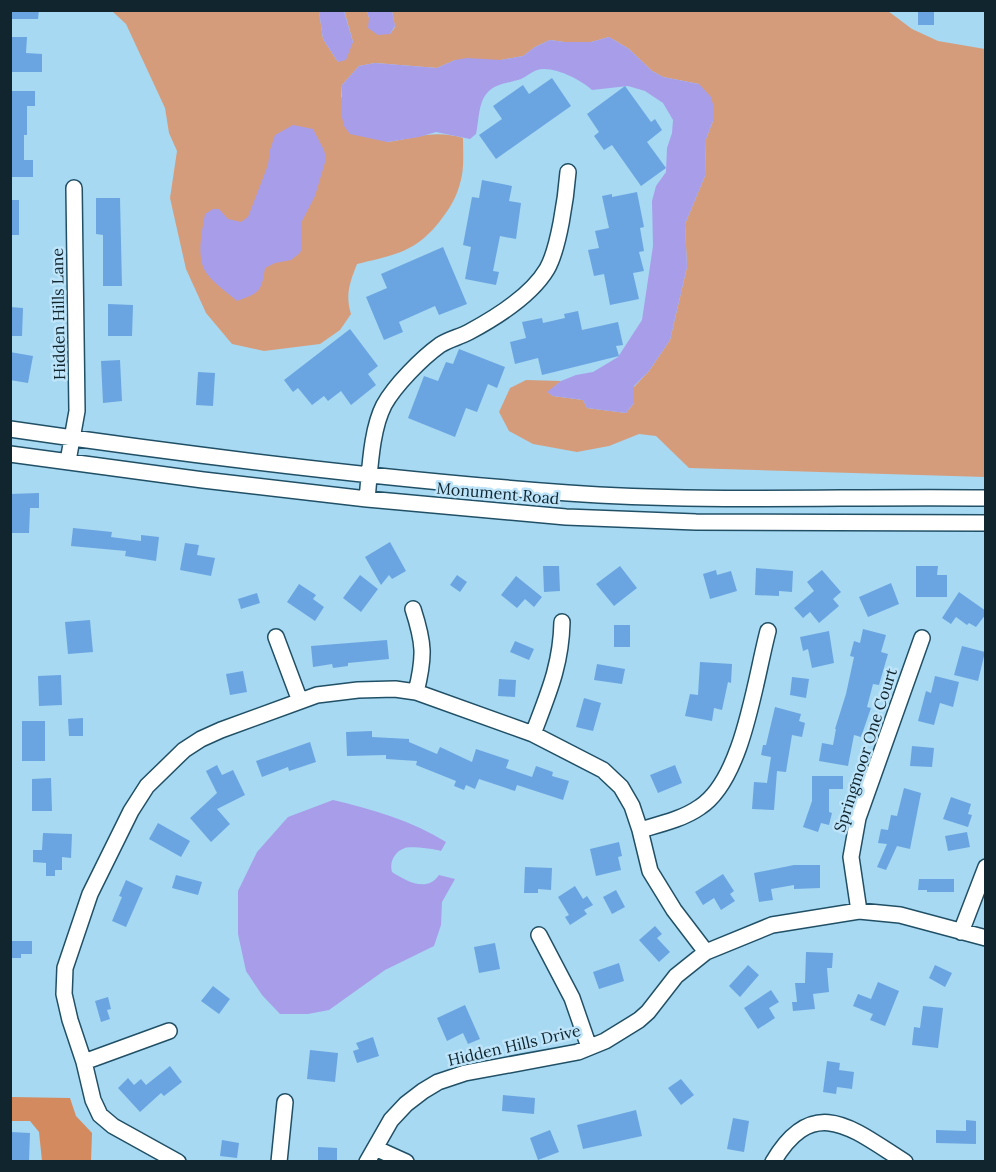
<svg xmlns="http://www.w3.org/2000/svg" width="996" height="1172" viewBox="0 0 996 1172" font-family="Lora,serif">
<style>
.green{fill:#d59c7c}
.forest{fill:#d48a5f}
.water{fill:#a89de9}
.building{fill:#6aa5e1}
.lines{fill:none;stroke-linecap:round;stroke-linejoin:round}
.minor-casing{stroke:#215066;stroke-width:18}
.minor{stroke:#fff;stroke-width:15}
.labels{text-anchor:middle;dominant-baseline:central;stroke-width:5;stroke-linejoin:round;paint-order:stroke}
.street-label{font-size:16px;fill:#11252e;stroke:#bde4f9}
</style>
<rect width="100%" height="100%" fill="#a7d9f2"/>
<path class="green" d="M344 10 367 11 369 18 390 34 395 27 392 11H888L912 29 938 41 985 49V477L689 468 656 436 639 434 609 446 577 452 533 444 509 431 499 412 510 388 526 380 561 381 548 392 553 396 583 400 587 408 626 413 634 403V387L649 371 670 340 687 267 685 224 705 176 706 139 713 121 699 84 663 77 652 71 629 49 609 37 591 42H564L550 40 535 47 523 56 501 60H455L437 68 375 63 359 66 342 85 341 97 387 142C415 138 435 129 463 138 463 150 464 163 462 175 459 191 453 204 443 217 417 252 398 254 357 264 350 282 345 295 351 314L340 330 320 344 264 351 232 344 206 313 186 269 170 198 177 151 169 133 165 108 126 24 112 11H319L323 39 338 62 353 42Z"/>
<path class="forest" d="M11 1097 70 1098 76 1116 92 1133 91 1161H42L39 1132 30 1121H11Z"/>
<path class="water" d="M319 11H344L353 42 346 60 338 62 323 39Z
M367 11H392L395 26 390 34 378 35 368 28 369 18Z
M609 37 629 49 652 71 663 77 699 84 711 97 714 108 713 121 706 139 705 176 685 224 687 267 670 340 649 371 634 386V403L626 413 587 408 583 400 553 396 547 392 561 381 576 375 593 372 618 357 642 320 653 246 652 201 656 186 666 172 667 148 672 133 673 120 663 103 645 91 628 86 592 90C581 80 553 65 537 70 531 72 526 77 521 79 510 83 495 83 487 93 478 103 479 121 476 134L470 139 436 132 419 137 387 142 350 134 344 126 341 113 342 85 359 66 375 63 437 68 455 60 467 58 501 60 523 56 535 47 550 40 564 42H591Z
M293 125 313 129 324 150 326 159 315 196 301 223 302 247 300 253 291 260 275 263 265 268C261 293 260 292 237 301 228 293 216 285 208 275 195 260 202 232 205 214L213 209H219L228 219 241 222 248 217 268 165 270 150 275 135Z
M333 800C372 809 412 821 446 842L441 851C435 849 410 846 405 848 395 851 389 862 392 872 406 881 427 893 439 875L455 879 442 902 441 925 434 946 385 970 329 1010 308 1014H280L262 995 246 971 238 934V891L257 852 288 817Z"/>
<path class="building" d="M10 10H39L38 19H10Z
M918 10H934V25H918Z
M10 37H27L26 53 42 54V72H10Z
M552 78 571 106 496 159 479 135 502 119 493 106 523 85 529 94Z
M625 86 651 122 655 119 662 130 647 142 666 168 641 186 612 145 604 150 594 136 599 132 587 114Z
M10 91H35V106H27V135H24V160H33V177H10Z
M482 180 512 186 509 201 521 203 516 239 500 236 493 271 499 272 496 285 465 279 471 247 463 245 472 197 479 198Z
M637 192 644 227 640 228 644 251 639 252 644 271 633 273 639 299 610 305 604 274 594 276 588 250 599 248 595 231 609 228 602 196 612 194V197Z
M96 198H120L122 286H103V235L96 234Z
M10 200H19V235H10Z
M443 247 467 304 439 315 435 306 399 322 403 332 384 340 366 297 387 288 381 274Z
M108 304 133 305 132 336H108Z
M10 307 23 308 22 336H10Z
M578 311 582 330 618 322 623 345 616 346 619 356 542 375 538 358 515 364 510 342 526 338 522 322 542 318 543 323 565 318 564 314Z
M350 329 378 366 368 374 376 385 351 405 341 391 328 401 324 396 312 405 298 388 293 392 284 380Z
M459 349 505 367 497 388 488 384 477 412 466 408 455 437 408 418 424 376 438 381 446 362 453 364Z
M10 352 33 356 28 383 10 380Z
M120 360 122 401 103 403 101 361Z
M198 372 215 373 213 406 196 405Z
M39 493V508H30L29 533H10V494Z
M73 528 112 532 111 537 141 541V535L159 537 156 561 125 556 126 551 71 546Z
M390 542 406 571 392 579 389 575 381 585 365 557Z
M185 543 199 545 197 555 215 558 211 576 180 570Z
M543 566H559L560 591 544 592Z
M620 566 637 588 614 606 596 584Z
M916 566H938L937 575H947V597H916Z
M756 568 793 571 792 592 779 591V596L755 595Z
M716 570 717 575 731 571 737 591 710 599 703 574Z
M822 570 841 592 833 599 839 606 819 623 810 612 803 618 794 608 814 591 807 582Z
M360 575 378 589 361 612 343 598Z
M457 575 467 582 460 592 450 585Z
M516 576 542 597 534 607 525 599 517 608 501 595Z
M891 583 899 604 868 617 859 597Z
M299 584 316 595 313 599 324 607 315 621 287 602Z
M959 592 986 611V614L976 627 969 623 967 625 956 617 951 624 942 618Z
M257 593 260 603 241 609 238 599Z
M90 620 93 652 68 654 65 622Z
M614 625H630V647H614Z
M863 629 886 635 881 652 888 654 879 685 873 684 867 707 871 708 861 737 854 735 848 766 819 761 822 743 833 745 836 729H835L846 694 854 657 850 656 854 641 860 643Z
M829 631 834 663 812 668 808 649 803 651 800 637Z
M387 640 389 659 348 663V666L333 668 332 664 313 667 311 646Z
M515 641 534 649 529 660 510 652Z
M962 646 985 652 978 681 954 675Z
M700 662 732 664 731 683 728 682 722 710 714 708 712 721 685 716 690 694 698 695Z
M597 664 625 669 622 684 594 680Z
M243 671 247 692 230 695 226 674Z
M61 675 62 705 39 706 38 676Z
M935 676 959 682 953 707 940 703 934 725 918 721 926 691 931 693Z
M792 677 809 679 806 698 790 695Z
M499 679 516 680 515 697 498 696Z
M584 698 601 703 593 731 576 727Z
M775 707 801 714 799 721 805 723 802 737 792 735 786 772 777 771 774 810 752 809 754 782 767 783 771 757 761 755 763 745H766Z
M83 718V736H69L68 719Z
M22 721H45V761H22Z
M372 731V737L409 739V742L437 754 440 747 472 762 476 749 509 760 506 768 532 777 536 766 553 772 552 776 569 781 563 800 517 785 515 791 479 779 475 789 466 785 464 790 454 786 456 781 416 765 417 761 386 759V755L347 756 346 732Z
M310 742 316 762 289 771 288 767 262 777 256 761Z
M912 746 934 748 932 767 910 766Z
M217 765 222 775 233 770 245 795 217 809 230 824 211 842 190 818 217 793 206 771Z
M675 765 682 783 658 793 650 775Z
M812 776H843V789H829V812L832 813 829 825 821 823 818 832 803 827 812 801Z
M51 778 52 811H32V779Z
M904 788 921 793 910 849 897 846 886 870 877 867 887 844 878 843 881 829 888 830 891 815 897 816Z
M951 797 971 804 968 814 972 815 968 827 943 819Z
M158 823 190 841 181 857 149 839Z
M967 832 970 847 948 851 945 836Z
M43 833 72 834 71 858 62 857V870H55V876H46V863L33 862V850H42Z
M619 842 622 856 618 857 621 870 596 876 590 849Z
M794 865H820V888L794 889V885L771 889 773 900 759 902 754 873Z
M525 867 552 868 551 890 538 889V893H524Z
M723 874 734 891 730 894 735 901 721 910 714 898 703 905 695 892Z
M176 875 202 882 198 895 172 888Z
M919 879H954V892H927V890H918Z
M126 880 143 888 126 927 112 921 122 897 119 896Z
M575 886 583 899 587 896 593 905 584 910 587 914 570 925 565 917 569 915 558 897Z
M616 890 625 907 612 914 603 897Z
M655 926 662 934 657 938 670 952 659 962 639 940Z
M10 941H32V954H21V958H10Z
M495 943 500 969 479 973 474 947Z
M806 952 833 953 832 968H827L829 992 813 994 815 1009 793 1011 792 1002H797L795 983H805Z
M619 963 624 981 599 989 593 972Z
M748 965 759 975 740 997 729 986Z
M935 965 952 973 945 987 929 978Z
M878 982 899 991 885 1026 870 1020 873 1014 853 1006 858 994 871 999Z
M213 986 230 999 219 1014 201 1001Z
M771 990 779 1002 769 1008 775 1018 758 1029 744 1008Z
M108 997 111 1009 107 1010 110 1019 101 1022 95 1001Z
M465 1005 480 1039 468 1044 463 1033 447 1041 437 1018Z
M923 1006 943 1008 938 1048 912 1045 914 1027 920 1028Z
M373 1037 379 1056 357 1063 353 1051 359 1049 356 1043Z
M310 1050 338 1053 335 1082 307 1079Z
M827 1061 840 1063 839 1070 854 1072 852 1089 837 1087 836 1094 823 1092Z
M170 1066 182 1082 164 1096 161 1093 140 1112 118 1088 128 1078 134 1085 141 1079 146 1085Z
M681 1079 694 1095 681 1105 668 1088Z
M503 1095 535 1098 534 1114 502 1111Z
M636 1110 642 1136 583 1149 577 1125Z
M733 1118 749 1121 744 1152 727 1149Z
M966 1120 976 1121V1144L936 1143V1130L966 1131Z
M550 1130 559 1152 538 1160 530 1138Z
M11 1132 30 1133 29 1161H11Z
M222 1140 239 1143 237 1158 220 1156Z
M318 1147 337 1148V1161H318Z"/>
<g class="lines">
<defs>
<path id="minor" d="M10 429C195 456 381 479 568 493 706 503 846 496 986 498
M10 454 203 480 367 499 566 517 696 522 986 523
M68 461 77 411 74 188
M367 499C370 470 371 430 384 405 395 385 422 358 440 345 449 339 460 337 469 332 497 317 531 296 547 269 559 248 566 197 568 172
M413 609C424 643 425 656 416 692
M276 637 300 701
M533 734C548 694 561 666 562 622
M640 830C661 824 683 819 700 807 743 779 755 680 768 631
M859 911 851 857 858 818 922 638
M961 932 986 867
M539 935 572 998 589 1047
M84 1062 169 1031
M375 1148 406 1162
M178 1162 113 1126 100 1115 93 1100 84 1062 70 1020 64 994 65 968 90 894 131 811 147 786 184 750 201 739 221 730 317 695 358 690 395 689 416 692 533 734 603 770 621 787 632 806 640 830 650 871 674 910 706 952
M279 1162 285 1102
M367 1162 391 1120 406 1104 423 1091 438 1082 465 1073 578 1052 605 1041 639 1020 648 1012 676 976 706 952 772 925 859 911 900 915 986 938
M773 1162C814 1092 854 1130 905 1162"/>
</defs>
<use href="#minor" class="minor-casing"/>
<use href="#minor" class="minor"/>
</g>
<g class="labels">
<g class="street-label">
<text transform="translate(58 314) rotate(-91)">Hidden Hills Lane</text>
<text transform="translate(498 493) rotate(5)">Monument Road</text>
<text transform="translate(865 750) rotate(-72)">Springmoor One Court</text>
<text transform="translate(514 1045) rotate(-13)">Hidden Hills Drive</text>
</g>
</g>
<rect width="996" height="1172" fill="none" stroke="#11252e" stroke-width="24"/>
</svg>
